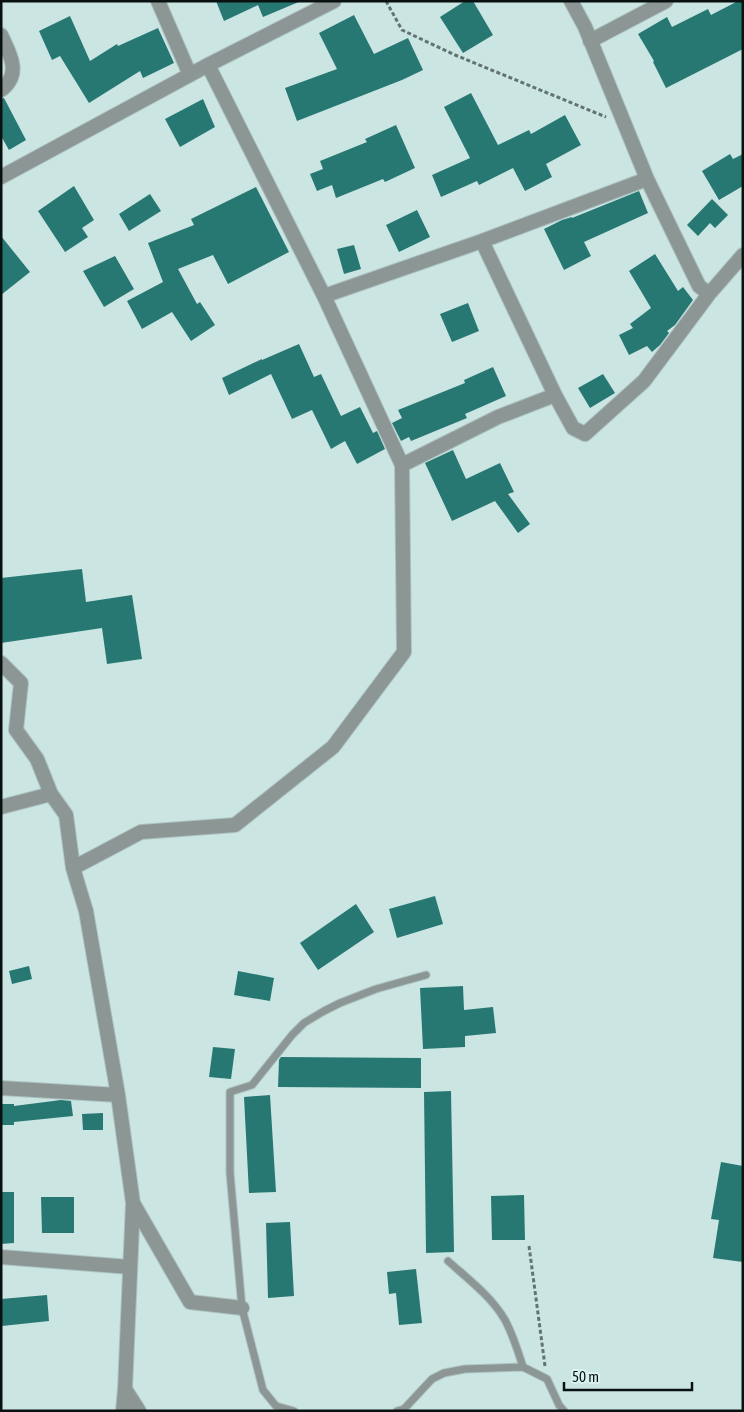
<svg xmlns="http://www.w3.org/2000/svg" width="744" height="1412" viewBox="0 0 744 1412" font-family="'Asap Condensed',sans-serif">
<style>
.building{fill:#277873}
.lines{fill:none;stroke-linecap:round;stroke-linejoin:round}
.service-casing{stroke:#acc3c1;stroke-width:9}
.minor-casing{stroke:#acc3c1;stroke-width:16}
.path{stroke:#627372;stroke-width:3;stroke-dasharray:4 2.5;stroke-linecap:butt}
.service{stroke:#8c9695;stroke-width:7}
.minor{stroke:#8c9695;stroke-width:14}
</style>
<rect width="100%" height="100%" fill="#cbe5e3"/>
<path class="building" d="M216 1H301L263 17 258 5 224 21Z
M465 1H473L493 35 463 53 440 17Z
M738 1H743V49L666 88 653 62 654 61 638 34 667 17 672 27 708 9 711 15Z
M354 15 374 54 408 38 423 70 402 80 297 121 285 88 337 69 319 33Z
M70 16 90 61 117 44 118 46 158 28 174 63 143 78 140 71 89 103 60 56 52 60 39 31Z
M471 93 498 145 529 130 531 134 565 115 581 145 546 164 552 177 525 191 513 168 479 185 477 181 441 197 432 175 470 158 444 107Z
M4 98 26 140 9 150 1 136V99Z
M203 99 215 127 180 147 165 119Z
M396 125 415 168 385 182 383 179 336 198 332 185 317 191 310 174 323 169 320 161 367 142 365 139Z
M730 154 733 159 743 154V186L719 200 702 171Z
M74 186 94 220 82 228 88 237 65 252 38 211Z
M256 187 289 252 228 284 213 255 178 269 197 304 200 302 215 325 191 341 172 312 142 329 127 301 163 282 148 243 194 225 191 219Z
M639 191 648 213 584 242 591 256 564 270 544 229 562 220 572 217V218Z
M150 194 161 211 129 231 119 214Z
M712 199 728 215 715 228 710 223 698 236 687 225Z
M417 210 430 237 399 252 386 225Z
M1 236 30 272 1 295Z
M354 245 361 269 344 274 337 249Z
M655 254 678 291 683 287 693 300 675 325 667 331 669 333 660 345 652 352 647 346 629 355 619 335 633 328 630 324 651 308 629 271Z
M115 256 134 289 104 307 83 271Z
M468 303 479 331 452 342 440 314Z
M299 344 314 377 321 374 341 416 360 407 373 433 377 431 385 449 357 464 345 441 331 449 312 410 292 419 271 374 229 395 222 378 262 359V360Z
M493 367 506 396 465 414 467 418 411 441 409 437 401 441 392 423 402 418 398 410 465 383 464 380Z
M603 374 615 393 590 408 578 388Z
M453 450 466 479 500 463 514 492 508 494 530 524 518 533 495 501 452 521 425 463Z
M82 569 86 602 132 595 142 659 107 664 102 628 1 643V578Z
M435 896 443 924 397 938 389 909Z
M356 904 374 932 318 970 300 943Z
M29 966 32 979 12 984 9 971Z
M238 971 274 978 270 1001 234 995Z
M463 986 464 1010 493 1007 496 1033 465 1036V1047L423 1049 420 988Z
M213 1047 235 1049 231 1079 209 1077Z
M281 1057 421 1058V1088L278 1087 279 1060Z
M451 1091 454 1252 426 1253 424 1092Z
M270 1095 276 1192 249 1193 244 1097Z
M61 1100 71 1101 73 1116 14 1122V1125H1V1104H14V1106Z
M103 1113V1130H83L82 1114Z
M721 1162 743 1166V1262L713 1258 719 1220 711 1219Z
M1 1192H14V1243L1 1244Z
M524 1195 525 1240H492L491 1196Z
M41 1197H74V1233H42Z
M290 1222 294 1296 268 1298 266 1223Z
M416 1269 422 1323 399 1325 396 1293 389 1294 387 1272Z
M47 1295 49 1321 2 1326 1 1299Z"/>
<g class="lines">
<defs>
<path id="service" d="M448 1261C468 1279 491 1296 505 1320 513 1335 518 1351 523 1367
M294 1411 276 1406 263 1390 242 1308 230 1173V1092L252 1085 292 1035 304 1023 324 1011 340 1003 376 989 426 975
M397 1411 404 1409 432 1379 444 1373 465 1369 523 1367 547 1379 559 1405 564 1411"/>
<path id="minor" d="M158 1 190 75
M571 1 585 27 647 179 699 286 709 294
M1 35C10 54 22 74 1 90
M590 41 666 1
M1 177 208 65 334 1
M482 241 555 395
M324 296 482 241 647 179
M402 465 498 417 555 395 573 428 585 434 644 381 709 294 743 255
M1 663 21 683 16 730 37 759 51 794 66 815 73 868 86 911 118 1095 133 1203 125 1389 123 1411
M1 807 51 794
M73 868 141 832 235 825 333 747 404 652 402 465 324 296 208 65
M1 1088 118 1095
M133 1203 190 1302 242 1308
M1 1257 130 1267
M125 1389 139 1411"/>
</defs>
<use href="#service" class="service-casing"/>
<use href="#minor" class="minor-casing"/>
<path class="path" d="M386 1 402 30 455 55 606 117
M529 1246 545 1366"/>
<use href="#service" class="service"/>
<use href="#minor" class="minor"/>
</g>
<rect width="744" height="1412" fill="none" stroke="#091211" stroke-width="5"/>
<path d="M564 1382v8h128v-8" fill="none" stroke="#091211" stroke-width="2.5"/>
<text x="572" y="1382" font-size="15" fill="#091211" stroke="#d8f2f0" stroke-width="4" paint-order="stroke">50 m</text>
</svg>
